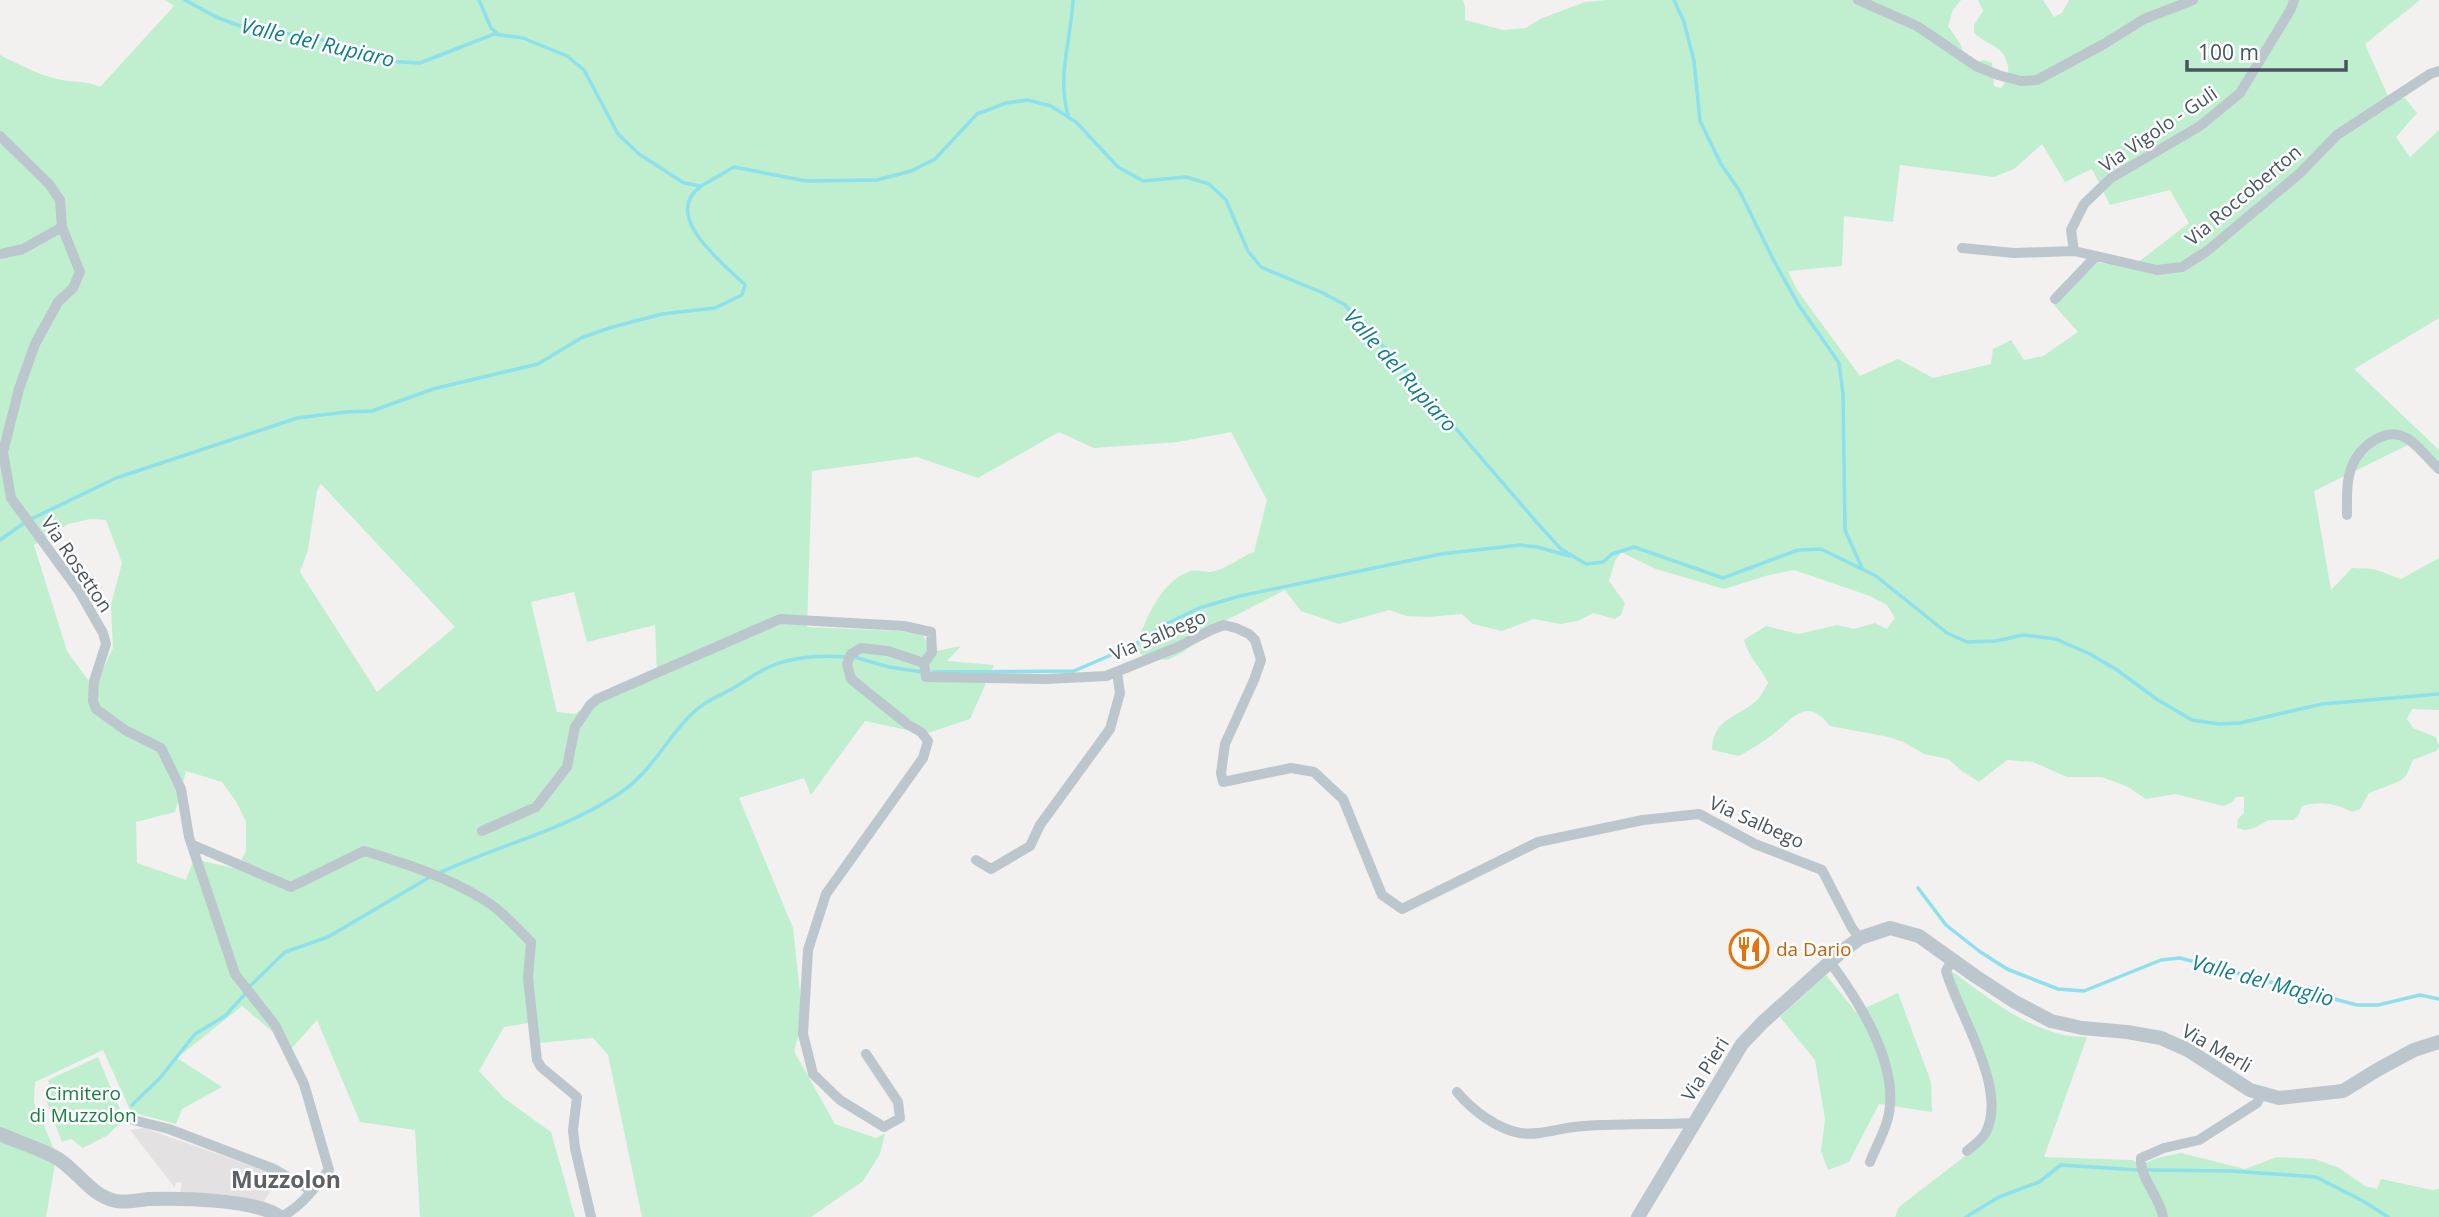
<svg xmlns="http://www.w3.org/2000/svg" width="2439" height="1217" viewBox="0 0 2439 1217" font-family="'Open Sans',sans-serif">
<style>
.education{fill:#e3e1e2}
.green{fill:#bfefce;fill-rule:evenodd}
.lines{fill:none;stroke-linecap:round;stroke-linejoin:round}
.stream{stroke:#8de0ec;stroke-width:3.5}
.minor{stroke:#bcc6cd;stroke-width:10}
.tertiary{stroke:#bcc6cd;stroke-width:14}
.labels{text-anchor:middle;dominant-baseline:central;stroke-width:5;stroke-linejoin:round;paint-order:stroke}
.street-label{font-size:19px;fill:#48555e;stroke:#fff}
.food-label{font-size:19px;fill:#c56008;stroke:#fff;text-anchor:start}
.park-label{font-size:19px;fill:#188043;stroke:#fff}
.water-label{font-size:21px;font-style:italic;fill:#0e7d8c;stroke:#fff}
.quarter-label{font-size:23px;font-weight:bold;fill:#5d6165;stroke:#fff}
</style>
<rect width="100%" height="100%" fill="#f3f0f0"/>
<path class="education" d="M144 1128 269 1172 275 1181 273 1187 261 1206 180 1193 182 1183 176 1182 175 1188 130 1130Z"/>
<path class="green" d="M165 0H1463L1465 7V20L1503 30 1526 28 1540 19 1585 2 1607 0H1961L1953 10 1948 26 1961 45 1963 54 1977 62 1984 60 1992 63 1994 86 2001 88C2007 81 2009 76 2008 67 2004 44 1989 47 1974 33V25L1983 11 1978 0H2043L2054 17 2062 13 2069 0H2420L2365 44 2390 101 2405 98 2417 113 2396 137 2410 157 2439 130V318L2354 369 2439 450V465L2414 442 2314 491 2331 590 2352 568 2374 569 2401 579 2439 558V710L2412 709 2407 719 2413 728 2436 737 2439 747 2436 751 2413 760 2406 776 2400 781 2369 793 2360 809 2352 812C2336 803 2319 801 2302 806L2299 814 2294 820H2269L2254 828 2245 830 2237 828 2238 819 2244 813V797H2236L2231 803 2223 806 2175 794 2146 799 2128 787 2102 777H2067L2033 762 2007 760 1979 782 1962 771 1948 759 1924 754 1903 742 1889 737 1830 726C1806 695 1793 719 1772 735 1762 743 1751 749 1739 756L1712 750C1713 716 1740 718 1759 698 1762 694 1765 688 1768 683 1761 667 1748 657 1744 640L1766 626 1799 634 1837 625 1854 629 1875 623 1887 629 1895 618 1887 605 1870 596 1794 570 1769 575 1724 589 1656 569 1621 552 1615 561 1609 581 1625 603 1621 615 1615 619 1593 613 1578 621 1560 624 1534 619 1502 631 1473 624 1462 614 1428 617 1407 616 1389 610 1339 624 1301 611 1285 590 1205 631 1184 652 1167 660 1144 658 1136 647C1145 620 1160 583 1188 572 1197 568 1206 574 1215 571 1230 567 1240 557 1254 552L1267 500 1231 432 1178 442 1094 448 1059 432 978 478 917 457 812 471 807 627 921 632 932 652 961 646 947 661 994 665 970 719 925 734 865 721 811 795 804 778 739 798 793 928 803 1020 794 1051 835 1124 876 1138 885 1134 880 1154 863 1181 811 1217H642L608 1055 593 1038 538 1043 535 1022 504 1027 479 1071 504 1098 551 1132 575 1217H420L415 1130 360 1122 317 1020 292 1048 242 1006 177 1058 222 1087 182 1109 176 1124 131 1112 103 1050 35 1082 34 1102 56 1154 0 1129V55C18 64 37 74 57 79 72 83 86 80 100 87L174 6ZM2042 144 2065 182 2092 169 2110 205 2170 190 2189 223 2133 266 2092 262 2054 305 2078 332 2043 356 2024 360 2011 340 1993 349 1991 364 1933 378 1898 359 1860 376 1797 290 1788 271 1842 266 1844 216 1893 222 1900 165 1994 177 2014 169ZM321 484 455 627 377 692 300 572 308 550 317 491ZM90 519 106 520 122 563 111 605 113 648 101 673 91 684 67 651 34 545 68 524ZM574 592 587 642 655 625 657 674 597 699 575 714 557 712 531 602ZM186 771 222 782 237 803 246 822V851L237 869 194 859 186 880 137 863 136 822 175 812Z
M1950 970C1990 999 2036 1038 2087 1037L2044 1157 2132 1160 2141 1165 2157 1158 2181 1153 2245 1169 2277 1157 2315 1159 2339 1168 2365 1186 2377 1189 2381 1179 2432 1190 2439 1189V1217H1895L1899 1207 1978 1146 1993 1100Z
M1826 975 1856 1012 1898 993 1931 1082 1932 1112 1879 1104 1849 1162 1828 1170 1821 1151 1825 1119 1815 1060 1780 1017Z
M98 1057 124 1119 108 1135 83 1148 71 1139 62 1142 44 1095 52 1091 48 1080Z
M0 1140 55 1164 46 1217H0Z"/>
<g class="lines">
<path class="stream" d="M185 0 216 17 251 30 311 36 385 61 420 63 494 34 523 38 567 56 584 70 618 134 639 154 684 183 701 186 734 167 806 181 877 180 911 171 935 159 977 114 1006 103 1028 100 1051 106 1076 122 1118 167 1143 181 1186 177 1209 184 1226 200 1248 251 1261 267 1323 293 1345 305 1415 381 1539 525 1561 549 1586 564 1603 562 1612 554 1634 547 1723 578 1798 550 1821 549 1876 576 1947 633 1967 642 1996 641 2023 635 2056 639 2090 654 2117 670 2158 700 2192 720 2219 724 2240 723 2322 704 2439 694
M479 0 491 28 498 34
M1674 0 1684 22 1694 61 1700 121 1721 164 1739 190 1774 261 1798 304 1839 363 1843 394 1845 530 1862 568
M1069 118C1056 78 1071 41 1073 0
M0 540 27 521 116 478 264 429 297 418 346 412 372 411 433 389 538 364 581 338 609 328 662 314 715 308 742 295 745 285C724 264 661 216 700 187
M854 657 889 667 922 672
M933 672 1074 671 1134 645 1162 626 1199 608 1240 596 1441 554 1520 545 1537 547 1570 556
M437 874C496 846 562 831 617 795 648 775 661 748 685 721 700 704 712 699 732 689 744 682 756 673 769 667 793 656 820 655 847 657
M1918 888 1946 925 1979 951 2007 969 2058 989 2084 991 2161 960 2180 958 2357 1005H2378L2420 995 2439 999
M251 985 285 952 328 937 430 877
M132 1105 160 1078 195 1034 225 1016 245 994
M2147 1170 2232 1171 2316 1177 2363 1201 2388 1217
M1966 1217 1999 1197 2039 1182 2061 1165 2139 1170"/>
<path class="minor" d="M1858 0 1917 26 1976 66 1998 75 2021 81 2037 80 2104 44 2144 19 2193 0
M0 136 49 184 60 200 62 227 80 272 73 288 58 302 35 344 19 389 3 452 11 498 79 591 103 633 106 644 94 681 93 701 96 709 125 730 161 748 181 789 189 837 235 974 275 1025 304 1084 329 1170C316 1186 300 1209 280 1217
M1962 248 2014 253 2074 251 2157 270 2182 267 2207 251 2299 174 2337 135 2430 74 2439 71
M2074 251 2071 230 2084 204 2111 178 2200 126 2240 93 2291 9 2294 0
M0 254 23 249 62 227
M2055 299 2096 256
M2347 515C2347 500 2346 480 2352 466 2360 446 2387 425 2408 439 2419 446 2429 460 2439 469
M482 831 536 807 567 767 575 727 590 705 597 699 780 619 904 626 931 632 932 652 924 663 926 677 1046 679 1106 676 1178 647 1211 630 1224 625 1236 628 1249 634 1255 640 1261 660 1254 680 1225 744 1221 773 1223 782 1291 768 1314 772 1343 799 1382 895 1402 909 1538 842 1643 820 1699 814 1755 844 1822 870 1852 928 1860 938
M193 845 291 887 364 851C404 863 445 876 481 898 500 909 516 927 531 942L528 978 537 1060 541 1067 577 1097 573 1130 575 1148 591 1217
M976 860 991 869 1030 846 1040 825 1110 729 1120 693 1117 672
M1952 960 1946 971C1959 1015 2008 1088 1986 1132 1982 1140 1974 1145 1967 1151
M1830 962C1858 1000 1894 1056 1890 1105 1889 1125 1877 1144 1870 1162
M866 1054 898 1102 900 1118 884 1127 840 1100 813 1074 803 1034 808 950 826 894 923 758 928 741 921 732 907 724 851 679 847 664 851 654 861 648 888 651 924 663
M1457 1092C1472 1110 1497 1129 1520 1133 1538 1136 1557 1129 1574 1127 1614 1123 1655 1125 1694 1123
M129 1119 169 1129 274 1169 312 1191
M2163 1217C2160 1197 2139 1177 2141 1158L2164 1148 2199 1140 2257 1103 2262 1093"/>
<path class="tertiary" d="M0 1134C18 1142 38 1148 55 1157 77 1169 90 1196 116 1201 125 1203 138 1200 148 1199 179 1198 256 1199 280 1217
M1638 1217 1742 1044 1763 1022 1841 952 1860 938 1890 928 1919 936 1975 976 2015 1002 2051 1021 2082 1028 2127 1032 2161 1038 2188 1050 2250 1090 2279 1098 2343 1091 2377 1070 2414 1050 2439 1042"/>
</g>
<defs>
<symbol id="restaurant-ring" viewBox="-11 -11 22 22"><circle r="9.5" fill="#fff" stroke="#e8710a" stroke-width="1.5"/><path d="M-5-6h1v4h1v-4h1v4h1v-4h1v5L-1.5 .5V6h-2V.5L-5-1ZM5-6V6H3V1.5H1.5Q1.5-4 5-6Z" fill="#e8710a"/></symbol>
</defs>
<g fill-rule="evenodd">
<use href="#restaurant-ring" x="1727" y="927" width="44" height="44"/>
</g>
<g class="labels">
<g class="street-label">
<text transform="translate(2158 129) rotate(-34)">Via Vigolo - Guli</text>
<text transform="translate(2243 195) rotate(-40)">Via Roccoberton</text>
<text transform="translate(77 564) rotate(56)">Via Rosetton</text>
<text transform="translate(1158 635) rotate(-23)">Via Salbego</text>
<text transform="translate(1757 822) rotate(24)">Via Salbego</text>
<text transform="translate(2217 1048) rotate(30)">Via Merli</text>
<text transform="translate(1705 1069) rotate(-58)">Via Pieri</text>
</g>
<g class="food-label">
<text x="1776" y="949">da Dario</text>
</g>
<g class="park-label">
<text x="83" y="1093">Cimitero<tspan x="83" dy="22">di Muzzolon</tspan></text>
</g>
<g class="water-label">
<text transform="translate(318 42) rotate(13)">Valle del Rupiaro</text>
<text transform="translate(1401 370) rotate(48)">Valle del Rupiaro</text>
<text transform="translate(2263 980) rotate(15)">Valle del Maglio</text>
</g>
<g class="quarter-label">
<text x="286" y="1179">Muzzolon</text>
</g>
</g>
<path d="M2187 60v10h159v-10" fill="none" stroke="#48555e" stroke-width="3.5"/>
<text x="2198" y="60" font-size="21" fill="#48555e" stroke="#ffffff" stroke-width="5" paint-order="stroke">100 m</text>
</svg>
